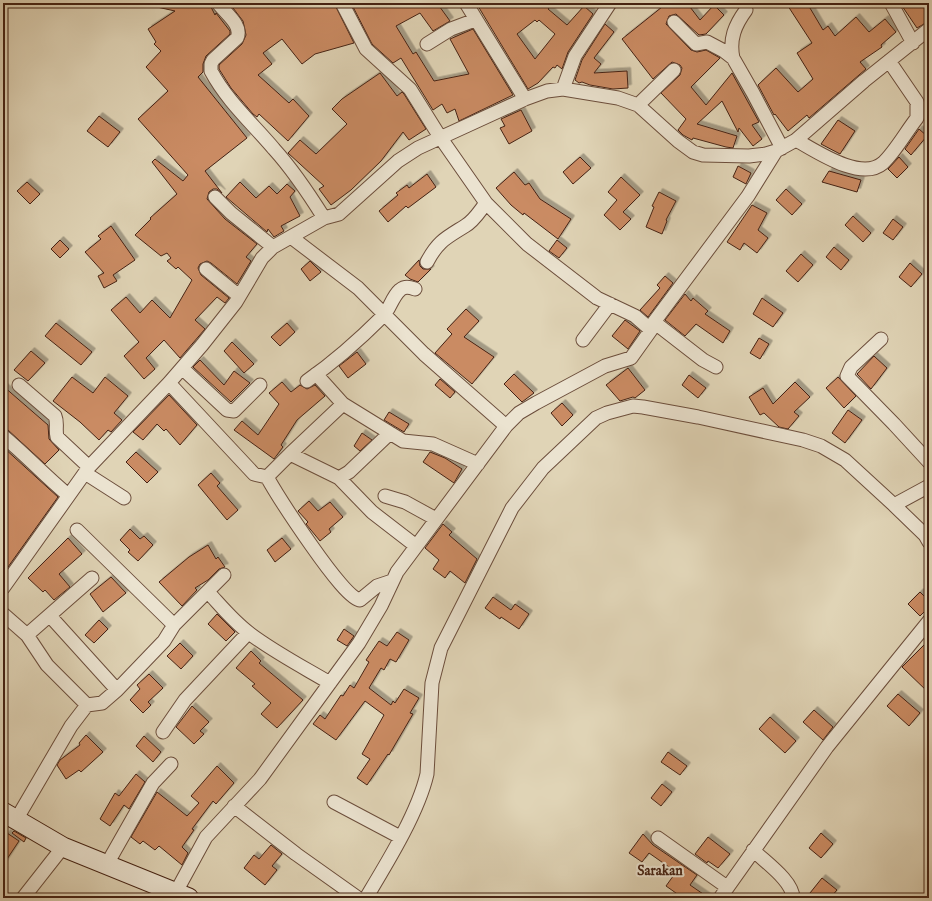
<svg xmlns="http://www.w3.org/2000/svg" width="932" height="901" viewBox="0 0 932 901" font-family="'IM FELL English',serif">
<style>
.building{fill:#ca8b64;stroke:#452213;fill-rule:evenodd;filter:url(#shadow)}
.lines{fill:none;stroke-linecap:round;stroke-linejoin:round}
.street-casing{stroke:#6c4e3c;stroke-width:15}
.secondary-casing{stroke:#452213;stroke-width:21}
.street{stroke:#ebe3d0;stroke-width:13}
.secondary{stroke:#ebe3d0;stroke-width:19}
.labels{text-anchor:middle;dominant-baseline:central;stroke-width:4;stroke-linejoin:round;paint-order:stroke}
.quarter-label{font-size:14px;font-weight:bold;fill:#452213;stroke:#ebe3d0}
</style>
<defs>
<filter id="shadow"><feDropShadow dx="3.5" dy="-3.5" stdDeviation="0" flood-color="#0004"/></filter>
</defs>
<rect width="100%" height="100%" fill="#e0d4b6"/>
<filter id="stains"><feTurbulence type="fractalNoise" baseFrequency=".005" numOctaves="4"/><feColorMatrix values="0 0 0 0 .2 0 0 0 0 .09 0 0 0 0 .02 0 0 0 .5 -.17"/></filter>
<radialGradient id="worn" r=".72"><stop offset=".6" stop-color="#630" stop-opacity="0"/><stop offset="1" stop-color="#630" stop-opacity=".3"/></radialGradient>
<path class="building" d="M158 3H209L215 15 216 13 230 31V34L206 56 203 64V72L198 77 247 138 205 171 222 193 217 189H213L209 192 207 199 225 219 257 244 246 257 251 261 237 284 211 263 207 261 200 264 198 268 201 275 229 298 225 303 217 297 195 320 205 329 180 358 164 340 146 358 155 369 144 379 124 356 139 342 111 310 126 297 140 313 152 300 170 318 192 280 178 267 176 269 167 261 171 258 167 253 161 256 135 235 151 219 150 218 177 194 152 162 155 159 183 181 188 175 138 119 168 91 146 67 161 51 154 44 156 42 148 29 175 11 157 7Z
M231 3H334L354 43 315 54 302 64 282 39 263 53 272 64 258 75 289 103 293 99 309 116 288 141 259 114 257 117 253 114 231 88 219 69V65L242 44 246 35 243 21 230 4Z
M351 3H437L450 21 433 31 420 13 396 26 413 54 416 52 434 81 469 74 450 39 473 29 513 95 459 121 455 109 447 113 442 104 433 110 401 58 393 63 372 44Z
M482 3H553L548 9 567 25 584 6 593 14 568 52 562 69 557 65 555 68 553 67 538 83 528 89 478 6ZM535 20 537 22 539 20 555 34 535 59 517 34Z
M667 3H687L700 20 714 5 724 15 706 34 699 35 676 14 669 16 666 24 691 50 697 52 706 50 720 58 691 87 706 105 732 73 759 122 752 125 762 139 753 146 739 128 738 132 722 101 697 124 737 136 733 148 726 147 693 138 692 140 683 135 678 130 686 119 661 93 680 75 682 68 680 65 672 62 653 79 622 39Z
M786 3H807L823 30 828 26 835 36 856 17 869 32 885 19 896 32 881 45 882 47 860 62 866 69 809 118 807 115 788 131 775 114 774 115 758 85 776 68 798 92 813 79 797 53 812 43Z
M900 3H922L929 12V21L917 28Z
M605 24 614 32 594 58 601 64 594 73 627 71 628 88 613 89 590 85 582 82 579 83 575 80 582 60Z
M380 73 397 96 402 92 404 94 426 129 409 140 403 132 381 161 351 190 331 205 319 189 324 186 288 153 300 140 316 154 347 124 332 109 342 99Z
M521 110 532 131 509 144 500 128 505 126 501 119Z
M99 116 120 132 108 147 87 131Z
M838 120 855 131 840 154 821 144Z
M919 129 927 136 911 155 905 149Z
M580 157 591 168 573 184 563 172Z
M899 157 908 167 897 178 888 169Z
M738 166 751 173 746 184 733 177Z
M829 171 861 180 857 192 822 182Z
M514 172 525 185 529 183 540 199 571 219 558 239 524 213 523 215 511 205 496 188Z
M427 174 436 187 408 208 406 206 388 222 379 211 398 195 396 193 407 185 409 188Z
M621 177 640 195 623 212 631 219 620 230 604 215 617 200 608 192Z
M27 182 40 194 30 204 17 191Z
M240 182 256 198 269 186 277 194 287 184 295 191 290 197 300 216 281 226 284 231 274 237 268 229 267 232 226 197Z
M786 189 802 204 792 215 776 200Z
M659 192 676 201 666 220 667 221 662 234 646 227 654 207 652 206Z
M752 205 767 213 758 230 768 238 757 253 744 243 740 250 727 242Z
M853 216 871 233 863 242 845 225Z
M893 219 903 227 893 240 883 233Z
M111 226 135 260 113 275 117 281 104 288 98 276 104 273 85 252 101 239 98 236Z
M60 240 69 249 60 258 51 249Z
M557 240 567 248 559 258 549 251Z
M834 247 849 260 841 270 826 257Z
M801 254 813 265 798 282 786 271Z
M419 260 420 266 423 269H431L418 282 410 279 405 275Z
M310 261 321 272 310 281 301 269Z
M910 263 922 274 911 287 899 277Z
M665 276 673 283 648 317 640 310 660 288 657 285Z
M685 294 691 301 693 298 708 311 705 314 730 331 723 343 696 324 685 336 665 320Z
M762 298 783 313 773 327 753 314Z
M466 309 479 321 464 337 494 357 472 384 435 353 452 334 447 329Z
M625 320 640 331 628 349 612 336Z
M56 323 92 352 81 365 45 336Z
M287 323 295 332 280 346 271 337Z
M759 338 769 344 760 359 750 353Z
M232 342 254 364 244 373 224 351Z
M31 351 45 363 28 381 14 370Z
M357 352 366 364 348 378 339 366Z
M874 356 887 368 871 389 857 374Z
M200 360 224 385 234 371 250 383 231 402 193 367Z
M628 368 645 390 635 398 633 397 620 401 606 385Z
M514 374 534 393 522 402 504 384Z
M689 375 706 388 698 398 682 385Z
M72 377 93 393 105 377 128 396 114 413 122 420 111 432 108 430 99 440 80 422 53 401Z
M838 377 856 396 844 408 826 388Z
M440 379 455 392 450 398 435 385Z
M282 382 291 392 300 385 307 389 315 385 325 396 297 420 281 445 283 447 274 459 234 430 242 421 258 435 279 404 269 393Z
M795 382 810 397 794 412 799 416 788 429 779 427 764 413 760 415 749 397 763 388 773 404Z
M3 386 48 425 49 439 59 450 45 464 8 430 3 428Z
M169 395 197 425 180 445 166 429 164 431 157 424 143 440 133 432Z
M562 403 573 415 562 426 551 413Z
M848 410 862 420 845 443 832 433Z
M389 412 409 424 404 432 384 420Z
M362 433 372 440 360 451 354 446Z
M3 447 58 497 3 574Z
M136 452 158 472 147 483 126 462Z
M430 452 445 458 462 469 454 483 423 462Z
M211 473 220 483 217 486 238 510 227 520 198 485Z
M309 501 318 511 330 502 343 517 329 529 331 532 320 541 306 524 308 522 298 511Z
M443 524 452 532 449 535 477 559 465 583 450 571 445 578 433 569 439 560 425 548Z
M130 529 140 539 144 536 153 545 138 561 128 552 130 550 120 540Z
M68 538 82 554 59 574 70 587 54 600 45 590 43 592 28 578Z
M282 538 291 549 275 562 267 550Z
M208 545 216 559 218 557 225 567 219 569 208 580 195 588 197 590 182 606 159 582 189 557Z
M111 577 126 593 103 612 90 594Z
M920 592 929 601V607L920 616 908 604Z
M493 597 511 610 515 604 529 614 519 629 501 617 500 619 485 608Z
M217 614 235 632 226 641 208 624Z
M99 620 108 629 94 643 85 635Z
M344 629 354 636 347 646 337 640Z
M397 632 409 640 396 662 390 659 384 670 381 668 369 688 391 705 393 701 395 703 404 689 419 698 410 713 413 714 389 755 388 754 367 785 357 778 370 759 362 754 384 715 365 701 336 740 313 724 320 715 325 719 341 695 343 696 350 685 354 688 369 662 366 660 379 641 387 646Z
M929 640V693L902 667Z
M180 643 193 656 181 669 167 656Z
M251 651 261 661 259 663 303 700 277 728 261 714 271 703 252 686 255 684 236 668Z
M149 674 163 688 148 702 151 705 143 713 130 700 140 689 137 685Z
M898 694 920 713 909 726 887 706Z
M192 706 209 722 200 731 204 734 194 744 176 727Z
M814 710 833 727 823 740 803 722Z
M770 717 796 741 785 753 759 729Z
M86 735 103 752 81 772 79 770 66 779 57 765 60 760 80 745 79 743Z
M144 736 161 752 153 762 136 746Z
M668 752 687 766 680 775 661 762Z
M217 766 234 783 216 804 213 801 192 829 194 830 182 847 188 853 182 865 159 846 155 850 143 841 140 844 131 837 157 792 187 816 199 803 191 796Z
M136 774 145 782 129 809 124 805 110 826 100 819 115 793 119 796Z
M662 784 672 792 661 806 651 798Z
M14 831 26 838 24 842 12 833Z
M7 833 19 841 3 865V839Z
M821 833 833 844 821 858 809 848Z
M643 834 653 845 697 875 690 885 709 898H683L666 886 676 872 649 853 642 862 629 853Z
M708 837 730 854 718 868 708 861 707 863 695 854Z
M271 845 282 854 272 866 277 870 265 885 244 868 254 855 259 859Z
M822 878 837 890 830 898H806Z"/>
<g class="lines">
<defs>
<path id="street" d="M218 3C225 13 243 25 237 38L213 60 211 64V71C227 101 253 124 274 149 293 170 309 194 324 218
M342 3 366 49 410 89 440 137 486 203 527 244 597 298 635 316 651 330
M466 3 525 99
M891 3 913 43
M674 22 696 44 707 42 724 51 733 58 753 93 782 148
M427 44 451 29 475 20
M733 58C729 39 735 25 746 10
M563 89 575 56 610 3
M638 105 674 70
M796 140C816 151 861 182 883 163 895 152 906 132 917 118V102L889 61
M215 197 231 213 273 247
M291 237 358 288 424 354 506 426
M427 262C438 241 446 238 465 226 474 221 479 212 486 203
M206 269 239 296
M654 322 703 360 716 367
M881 339 851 367 847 376 894 424 929 462
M583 340 610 304
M182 368 227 410 234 411 260 385
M316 374 343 404 403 441 433 444 478 464
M307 381C334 362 360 339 383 316 390 309 392 297 400 290 405 286 409 287 415 289
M169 383 254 474 267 477C277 495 344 600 360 600L377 586 392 581
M19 385 55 416C58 423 55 429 57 437L89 467
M3 436C26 455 45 476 68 495
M290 454 343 404
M85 473 124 498
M267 477 290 454 339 478 349 472 390 433
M339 478 372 512 416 546
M929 486 894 505 925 535 929 542
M385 496 405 502 436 519
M77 530 174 625
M3 588 89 467 169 383 202 345 236 302 262 258 273 247 324 218 339 214 398 161 418 148 525 99 547 91 563 89 618 98 638 105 678 141 693 152 703 155 749 156 766 154 776 151 796 140 864 81 929 29
M208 592C221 606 233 621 249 633 274 652 303 667 330 683
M3 614 27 635 47 665 87 705
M50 616 117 690
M27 635 92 578
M163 732 185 700 248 633
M334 802 400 837
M234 806 296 854 358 898
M16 820 71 726 87 705 102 703 117 690 164 641 174 625 224 575
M658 838 727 887
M753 850C765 862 793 881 793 898
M107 864 153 783 171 764
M176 892 206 837 260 779 316 702 359 643 381 606 397 572 506 426 519 413 536 403 605 366 631 358 651 330 654 322 748 196 776 151
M23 898 63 847
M366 898C387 863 418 813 427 774L432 683 441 648 512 508 543 468 596 418 607 413 633 406 643 407 698 417 803 440 821 446 845 460 894 505
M720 898 827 747 929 621"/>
<path id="secondary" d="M3 812 63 847 189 898"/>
</defs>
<use href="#street" class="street-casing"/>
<use href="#secondary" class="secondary-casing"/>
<use href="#street" class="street"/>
<use href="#secondary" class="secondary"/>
</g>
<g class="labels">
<g class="quarter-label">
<text x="660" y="871">Sarakan</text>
</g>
</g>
<rect width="932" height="901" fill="none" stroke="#e0d4b6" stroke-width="16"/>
<rect x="4" y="4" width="924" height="893" fill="none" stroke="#452213" stroke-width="2"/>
<rect x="8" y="8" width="916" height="885" fill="none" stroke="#452213"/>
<rect width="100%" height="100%" filter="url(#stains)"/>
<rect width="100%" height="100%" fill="url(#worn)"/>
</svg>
